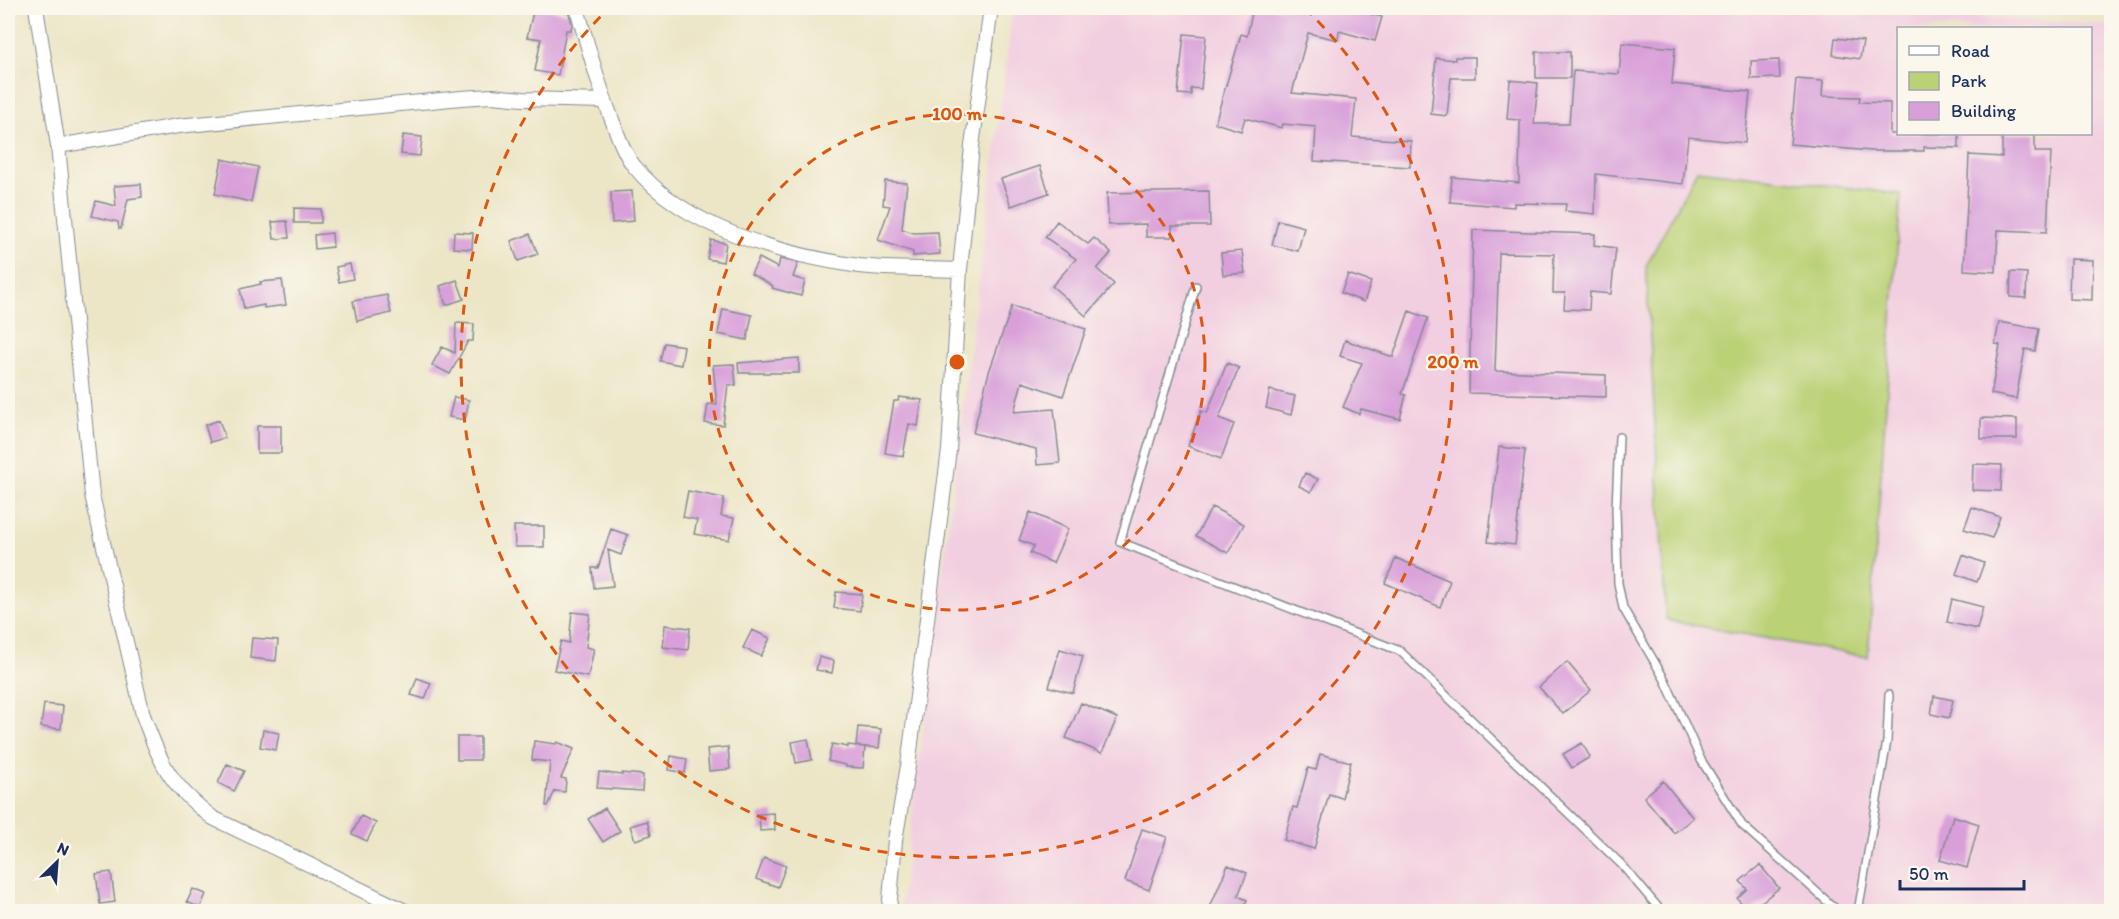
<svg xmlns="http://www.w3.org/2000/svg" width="2119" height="919" viewBox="0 0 2119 919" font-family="Itim,sans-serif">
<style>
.built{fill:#f2cfe0;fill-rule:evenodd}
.green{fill:#bad176;stroke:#6a806a;stroke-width:1.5}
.building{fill:#d89fd9}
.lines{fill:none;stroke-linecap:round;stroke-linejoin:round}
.service-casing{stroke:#848a92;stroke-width:10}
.minor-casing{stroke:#848a92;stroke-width:16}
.service{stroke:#fff;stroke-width:7}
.minor{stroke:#fff;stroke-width:14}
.ring{fill:none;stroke:#de5710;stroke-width:3;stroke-dasharray:10 8}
.centre{fill:#de5710;stroke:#fbf7ec;stroke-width:3}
.ring-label{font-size:18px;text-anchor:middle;font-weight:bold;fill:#de5710;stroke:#fbf7ec;stroke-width:4.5;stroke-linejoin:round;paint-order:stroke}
</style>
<rect width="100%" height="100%" fill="#fbf7ec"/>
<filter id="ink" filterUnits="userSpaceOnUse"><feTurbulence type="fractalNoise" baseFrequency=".0167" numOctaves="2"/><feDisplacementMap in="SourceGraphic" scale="12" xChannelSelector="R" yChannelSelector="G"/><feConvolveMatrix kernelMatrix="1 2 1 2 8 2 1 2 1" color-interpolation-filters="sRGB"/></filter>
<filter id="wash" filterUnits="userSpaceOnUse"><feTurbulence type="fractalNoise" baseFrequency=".008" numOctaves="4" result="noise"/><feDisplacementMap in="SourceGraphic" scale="24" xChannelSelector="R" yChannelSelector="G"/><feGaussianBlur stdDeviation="1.35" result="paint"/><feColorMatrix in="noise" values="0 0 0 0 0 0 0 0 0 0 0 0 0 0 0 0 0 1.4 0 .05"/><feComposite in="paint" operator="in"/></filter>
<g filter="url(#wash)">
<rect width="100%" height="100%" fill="#ece6c7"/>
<path class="built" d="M1013 8H1822L2111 25V911L900 912ZM1898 28H2090V134H1898Z"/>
<path class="green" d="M1697 170 1901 194 1868 657 1666 620 1646 266Z"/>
<g id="blocks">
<path class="building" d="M534 8 569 13 572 24 571 30H566L558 75 535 71 541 39 527 37Z
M1253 8H1330L1347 11 1348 8 1382 17 1375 41 1339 31 1338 40 1308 33 1292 93 1356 99 1352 137 1411 141 1410 167 1314 161 1316 127 1283 124 1282 128 1245 118 1241 131 1215 123 1241 34 1247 36Z
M1184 34 1206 36 1201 89 1191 88V95L1178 94Z
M1835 38 1863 41 1860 59 1833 55Z
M1622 43 1675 48 1672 84 1750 92 1745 143 1688 137 1683 184 1596 174 1595 214 1565 211 1566 204 1514 203V207L1450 202 1452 177 1519 183 1520 120 1507 119 1510 80 1538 83 1534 124H1569L1573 71 1619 74Z
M1536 52H1570V78H1536Z
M1455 57H1475V78H1451L1447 116 1431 114 1436 58 1455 60Z
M1779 60 1780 78 1751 79V61Z
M1796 79 1823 81 1822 96 1860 97 1859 102 1890 103V134H1959V148L1924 147V151H1871L1790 144Z
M2002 134H2035V152H2051L2047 232 1998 230 1996 272 1964 270 1969 155 2002 157Z
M403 135 422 137 420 156 401 154Z
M222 159 258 167 251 202 215 194Z
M1040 166 1049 193 1011 206 1001 179Z
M885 181 907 183 902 229 914 233 938 232 940 254 913 256V252L878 240 890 206 883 205Z
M141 184 142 197 128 199 121 229H119L118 222 92 216 96 201 116 206 114 186Z
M632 191 634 221 612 223 611 192Z
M1209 191 1210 226H1172V237H1146V224L1108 225 1107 193Z
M294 208 321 209V223H294Z
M1278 220 1304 227 1298 251 1272 245Z
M287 221 289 238 274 239 272 222Z
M1057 221 1088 244 1094 238 1111 253 1097 269 1114 284 1086 316 1052 286 1076 259 1045 237Z
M1473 230 1595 234 1594 245 1616 248 1611 294 1590 292 1589 310 1564 309 1565 293H1553L1554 254 1499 253 1495 371 1606 375V397L1469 393Z
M454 232 473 233 472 249 453 248Z
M332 233 333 247 315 249 314 235Z
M530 234 538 254 518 261 511 241Z
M711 240 726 243 723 262 707 259Z
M1242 251 1245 273 1223 275 1221 253Z
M759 258 778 268 780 259 798 263 793 277 805 281 801 296 772 288 773 286 751 274Z
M2070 259 2093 260 2092 300 2069 299Z
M350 264 353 279 339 282 336 267Z
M2011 272 2027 273 2026 298 2010 297Z
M1348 274 1371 282 1364 302 1341 293Z
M282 280 286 305 264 308V305L244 309 240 289 261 284 260 282Z
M457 280 464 299 446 305 440 286Z
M387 295 391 313 357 321 353 301Z
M1012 306 1086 329 1063 396 1022 382 1014 412 1054 409 1060 463 1037 465 1036 449 973 433 989 372Z
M723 309 752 315 747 340 718 334Z
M1409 311 1428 318 1402 394 1406 395 1400 419 1361 409 1359 414 1343 407 1362 363 1340 356 1345 340 1393 357Z
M1999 322 2039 329 2035 351 2025 349 2016 399 1991 394 2000 345 1995 344Z
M456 323 474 324 473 341H468L450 374 432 365 442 347 455 353Z
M664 343 684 346 681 365 660 361Z
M799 358V373H739L738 363Z
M1227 363 1239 368 1219 418 1234 424 1221 459 1188 446 1201 411 1207 413Z
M734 364 736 385H728L723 425 705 423 708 404 717 405 713 365Z
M1270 390 1295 396 1291 415 1266 408Z
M454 397 469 400 465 420 449 417Z
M899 397 922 400 918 426 909 424 903 456 885 453 894 401H898Z
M1981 418 2017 419V439H1981Z
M219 420 225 438 210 442 205 425Z
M257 426H281V453H257Z
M1499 447 1525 450 1515 545 1488 542Z
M1973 464 2002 465 2001 491 1972 490Z
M1305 473 1318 479 1311 492 1299 486Z
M688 491 724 498 721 516 734 518 729 540 694 534 697 520 683 517Z
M1212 507 1244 524 1228 553 1196 536Z
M1972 507 2000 517 1992 538 1964 529Z
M1030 512 1068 529 1053 563 1030 553 1034 546 1019 540Z
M514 526H544V547H515Z
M611 529 628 535 621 555 608 550 613 586 594 588 592 568H598Z
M1963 555 1984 563 1977 582 1956 574Z
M1396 558 1450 581 1440 607 1385 583Z
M836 592 862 594 860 611 834 608Z
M1952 599 1983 607 1977 629 1947 622Z
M572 612 590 614 586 647 594 649 588 677 554 670 561 641 569 643Z
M665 625 690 628 688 650 663 647Z
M752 630 770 638 761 656 743 648Z
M252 638 278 640 276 661 250 658Z
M1060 649 1083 656 1073 693 1049 687Z
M819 657 834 661 832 673 816 670Z
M1567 662 1591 690 1563 714 1539 687Z
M417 678 431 683 425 699 411 695Z
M1934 696 1953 700 1949 718 1931 714Z
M1081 703 1117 718 1102 753 1066 738Z
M44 704 63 706 61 729 41 727Z
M858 727 881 729 879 748 856 746Z
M263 730 279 733 276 750 260 747Z
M457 737H480V760H457Z
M808 739 812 760 796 763 792 742Z
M534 741 556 744 557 742 574 749 561 778 566 779 565 792 555 791 548 806H546L550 762 532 760Z
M1582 743 1590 757 1572 768 1563 754Z
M832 744 848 747V745L865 747 863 768 846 767V765L828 761Z
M728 747 730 769 709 771 707 749Z
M1320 754 1351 762 1342 798 1329 794 1314 849 1284 840 1293 807 1297 808 1308 768 1316 770Z
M671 756 687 759 685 773 669 770Z
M227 764 244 771 234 791 218 783Z
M599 772 622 775V773L643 775 642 791 597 788Z
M1663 781 1693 818 1674 833 1644 797Z
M605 808 620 831 603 842 588 819Z
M774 813 775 830 760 831 759 814Z
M361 816 376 823 367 841 352 834Z
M1953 816 1979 824 1967 868 1940 860Z
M647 821 651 835 635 840 630 826Z
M1142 829 1167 837 1149 890 1125 881Z
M764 858 786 866 778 887 756 879Z
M1228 865 1247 873 1238 896 1247 900 1242 912H1220L1210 907Z
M1760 865 1779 888 1749 912 1737 898 1747 889 1740 881Z
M111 872 115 902 100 904 96 874Z
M193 889 206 894 200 908 187 902Z"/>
</g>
</g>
<g filter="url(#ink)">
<use href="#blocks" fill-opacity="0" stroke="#848a92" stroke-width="1.5"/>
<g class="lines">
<defs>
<path id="service" d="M1196 286 1120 542 1400 651 1622 865 1662 912
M1619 437 1616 509 1618 583 1623 608 1665 680 1701 760 1742 825 1839 912
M1858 912 1887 741 1889 695"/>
<path id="minor" d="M36 8 58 146 92 495 143 715C161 765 170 785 213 818L407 912
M577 8C588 48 599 87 614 125 619 139 625 155 634 166 684 228 783 255 859 266 892 270 927 268 960 270
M58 146 178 126 461 98 492 96 523 99 604 101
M889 912 895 840 908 766 949 450 960 270 972 146 991 8"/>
</defs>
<use href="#service" class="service-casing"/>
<use href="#minor" class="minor-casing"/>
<use href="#service" class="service"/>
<use href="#minor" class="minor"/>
</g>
</g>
<g class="ring">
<circle cx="957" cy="362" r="248"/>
<path d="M1305 8A496 496 0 1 1 609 8"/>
</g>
<circle cx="957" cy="362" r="9" class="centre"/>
<g class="ring-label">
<text x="957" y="120">100 m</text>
<text x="1453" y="368">200 m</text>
</g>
<rect width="2119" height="919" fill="none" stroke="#fbf7ec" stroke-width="30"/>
<rect x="1897" y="27" width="195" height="108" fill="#fbf7ec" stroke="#a1a7b3" stroke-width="1.5"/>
<rect x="1909" y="46" width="30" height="9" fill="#ffffff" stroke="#a1a7b3" stroke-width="1.5"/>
<text x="1951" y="57" font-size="18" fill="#1b2f5e">Road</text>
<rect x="1909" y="72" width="30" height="18" fill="#bad176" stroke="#a1a7b3" stroke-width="1.5"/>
<text x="1951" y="87" font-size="18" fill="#1b2f5e">Park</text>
<rect x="1909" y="102" width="30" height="18" fill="#d89fd9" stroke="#a1a7b3" stroke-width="1.5"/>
<text x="1951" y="117" font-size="18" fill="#1b2f5e">Building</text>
<g transform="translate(57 862) rotate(25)" stroke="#fbf7ec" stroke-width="4.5" paint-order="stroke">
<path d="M0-4.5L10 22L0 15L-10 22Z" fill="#1b2f5e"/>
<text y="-9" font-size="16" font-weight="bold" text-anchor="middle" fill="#1b2f5e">N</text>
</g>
<path d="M1900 880v9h124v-9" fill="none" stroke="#1b2f5e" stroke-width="3"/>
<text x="1909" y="880" font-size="18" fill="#1b2f5e" stroke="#fbf7ec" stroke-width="4.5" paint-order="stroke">50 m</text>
</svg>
